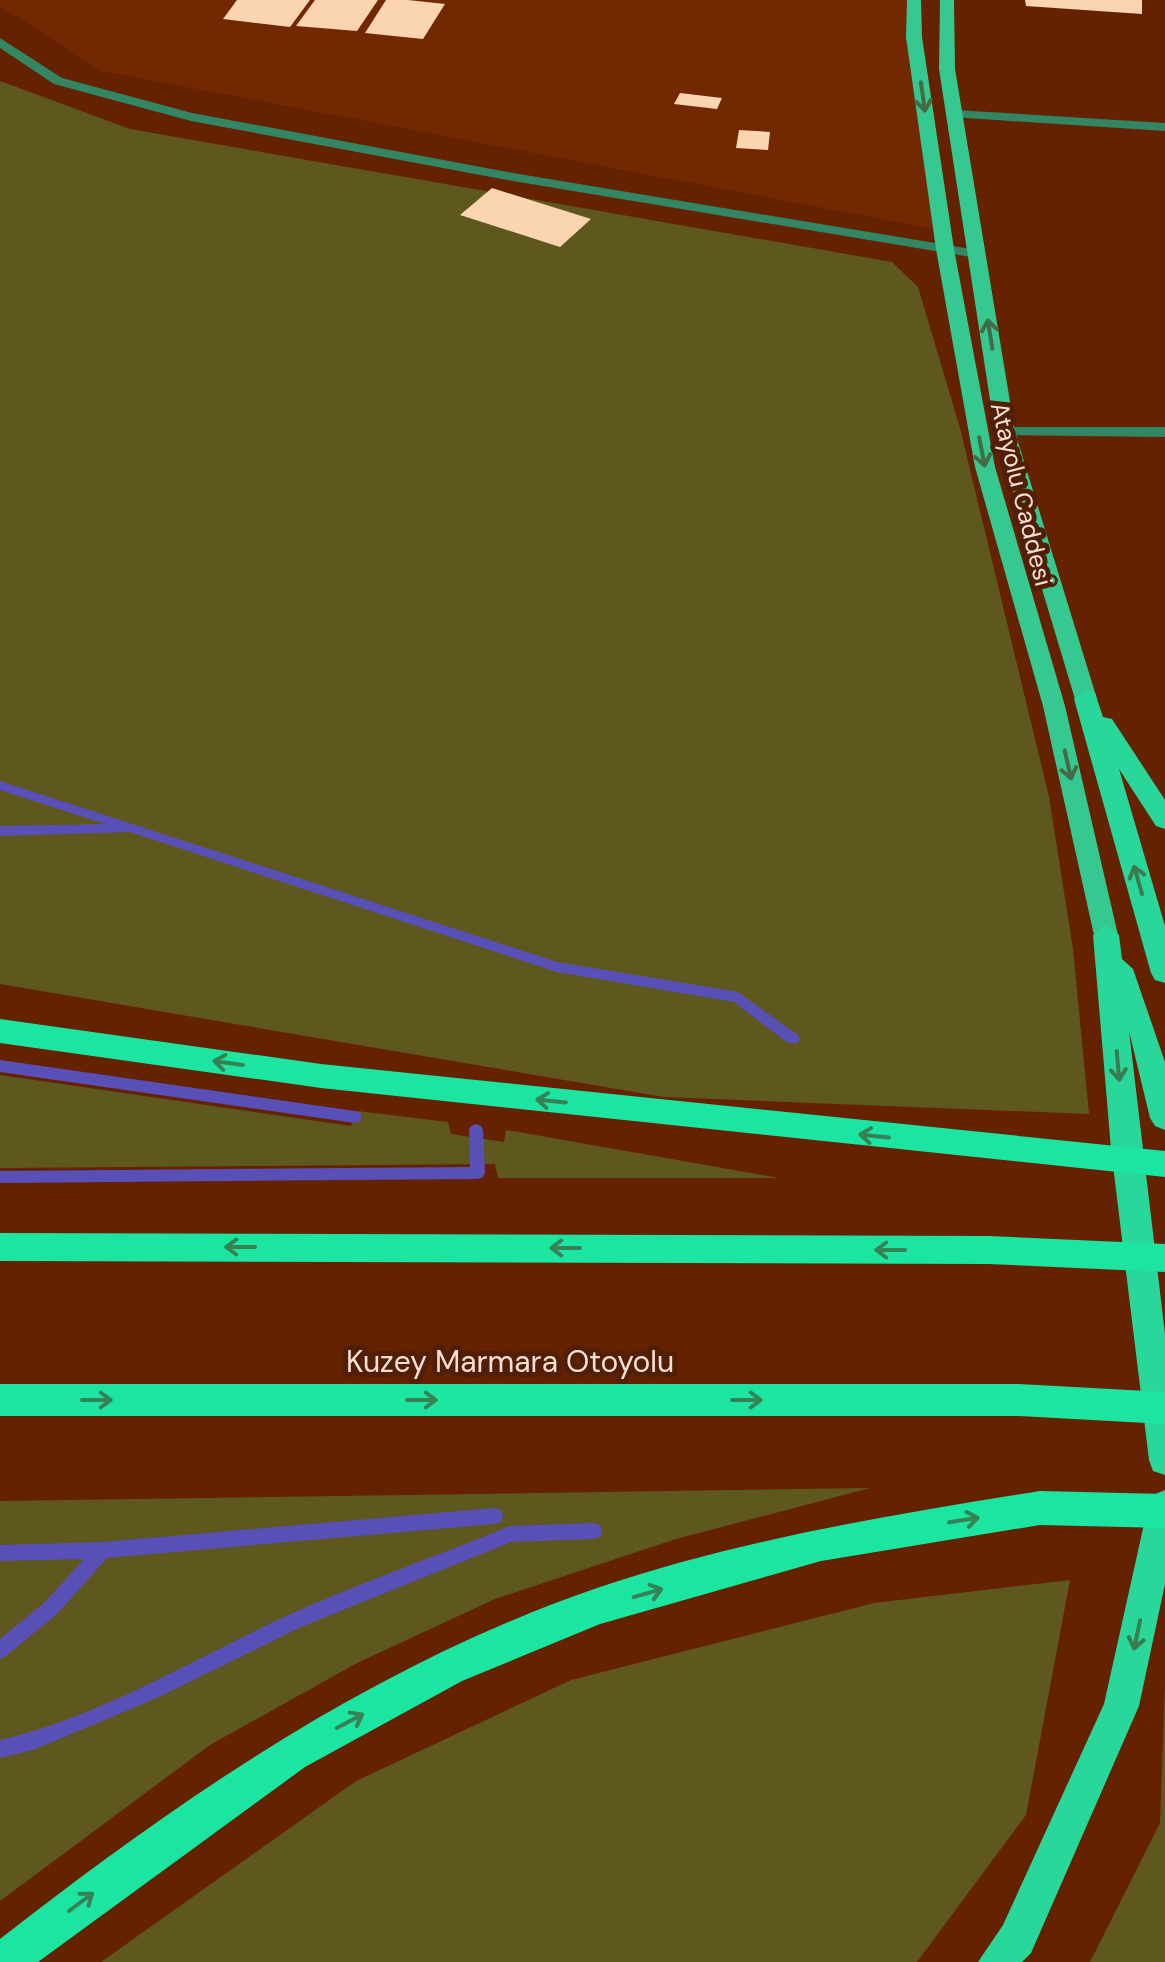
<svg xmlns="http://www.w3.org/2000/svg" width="1165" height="1962" viewBox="0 0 1165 1962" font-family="'DM Sans',sans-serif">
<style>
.built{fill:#722800}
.green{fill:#5f581e}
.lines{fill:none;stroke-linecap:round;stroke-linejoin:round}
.stream{fill:#5850b7;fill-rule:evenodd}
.building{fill:#fbd4b2}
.service{fill:#338663;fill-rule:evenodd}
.minor{fill:#338663;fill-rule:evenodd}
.tertiary{fill:#338663;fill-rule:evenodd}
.primary{fill:#35c991;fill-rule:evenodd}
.trunk{fill:#28d799;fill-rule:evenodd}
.motorway{fill:#1ce5a1;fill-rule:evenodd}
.oneway{stroke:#446b45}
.oneway2{stroke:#3c7a50}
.oneway3{stroke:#368254}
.labels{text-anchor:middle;stroke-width:10;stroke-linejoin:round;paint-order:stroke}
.far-street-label{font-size:25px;fill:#f9e0d6;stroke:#511e06}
.street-label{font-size:30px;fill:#f9e0d6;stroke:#511e06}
</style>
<rect width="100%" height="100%" fill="#642200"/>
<path class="built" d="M0 0H914L939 230 102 71 0 6Z"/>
<path class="green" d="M0 81 130 129 892 262 918 287 960 428 1049 797 1073 949 1089 1114 664 1097 0 984Z
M0 1075 351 1126 357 1111 448 1122 451 1134 504 1142 506 1130 779 1178H498L495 1164 0 1168Z
M870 1488 676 1539 495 1599 357 1663 210 1745 0 1901V1501Z
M1070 1580 1026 1815 917 1962H101L356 1781 571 1680 874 1603Z
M1165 1683V1962H1090L1160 1823Z"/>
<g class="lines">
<path class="stream" d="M0 781 557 962 738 992 798 1035 800 1039 798 1043H788L734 1002 557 972 130 832 0 836V826L105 824 0 790Z
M0 1060 355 1111 360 1113 362 1117 360 1121 355 1123 0 1072Z
M476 1124 481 1126 483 1130 485 1173 483 1177 478 1179 0 1183V1171L470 1167 469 1130 471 1126Z
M495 1508 501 1510 503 1516 501 1522 495 1524 107 1558 57 1614 6 1656 0 1659V1639L45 1602 84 1559 0 1561V1545L103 1542Z
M594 1523 600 1525 602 1531 600 1537 594 1539 511 1542 301 1627 157 1698 33 1750 0 1758V1740C101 1716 192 1660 286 1616 357 1584 432 1558 505 1528L511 1526Z"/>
</g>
<path class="building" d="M237 0H310L290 27 223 19Z
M315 0H378L357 31 296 26Z
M386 0H408L445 4 423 39 365 33Z
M1025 0H1142V14L1026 6Z
M680 93 722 98 717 109 674 104Z
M739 130 770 132 768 150 736 148Z
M492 188 591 219 560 247 460 215Z"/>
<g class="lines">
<path class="service" d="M1005 427H1165V437L1000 435V429Z"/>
<path class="minor" d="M956 110 1165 123V131L951 117V111Z"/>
<path class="tertiary" d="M0 38 62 78 192 113 513 173 977 250 984 254 977 258 513 181 191 121 54 84 0 48Z"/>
<path class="primary" d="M907 0H921L922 37 954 249 995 467 1065 706 1118 935 1106 944 1094 935 1043 706 975 467 936 249 906 37Z
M940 0H954L955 69 1015 432 1097 699 1086 706 1075 699 995 432 939 69Z"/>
<path class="trunk" d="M1086 691 1095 693 1103 717 1112 719 1165 800V829L1156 826 1119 769 1165 926V983L1155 980 1151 973 1074 699Z
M1106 925 1119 935 1122 959 1133 969 1165 1062V1130L1155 1126 1150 1118 1129 1031 1165 1334V1475L1153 1471 1149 1460 1111 1149 1093 935Z
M1165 1490V1584L1139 1706 1031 1953 1022 1962H978L1003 1925 1104 1704 1148 1506 1153 1495Z"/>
<path class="motorway" d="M0 1019 321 1064 1165 1151V1177L321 1088 0 1043Z
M0 1233 988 1236 1165 1244V1272L988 1264 0 1261Z
M0 1384H1019L1165 1392V1424L1019 1416H0Z
M1040 1491 1165 1494V1528L1040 1525 821 1561 600 1624 462 1681 305 1767 38 1962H0V1939C183 1796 376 1664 597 1588 741 1539 891 1515 1040 1491Z"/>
</g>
<defs><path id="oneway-shaft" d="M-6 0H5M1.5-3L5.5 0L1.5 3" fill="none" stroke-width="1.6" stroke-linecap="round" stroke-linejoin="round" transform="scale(2.5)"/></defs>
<g class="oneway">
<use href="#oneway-shaft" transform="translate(923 97) rotate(82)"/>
<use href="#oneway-shaft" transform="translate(990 334) rotate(-99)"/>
<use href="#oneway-shaft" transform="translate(982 452) rotate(79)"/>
<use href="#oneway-shaft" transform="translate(1068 765) rotate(77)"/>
</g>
<g class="oneway2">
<use href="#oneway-shaft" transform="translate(1138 880) rotate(-106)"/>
<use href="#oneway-shaft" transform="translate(1118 1066) rotate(85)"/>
<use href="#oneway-shaft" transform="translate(1137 1635) rotate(102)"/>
</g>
<g class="oneway3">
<use href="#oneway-shaft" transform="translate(228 1063) rotate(-172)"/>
<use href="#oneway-shaft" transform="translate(551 1101) rotate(-174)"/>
<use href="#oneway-shaft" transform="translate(874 1136) rotate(-174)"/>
<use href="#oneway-shaft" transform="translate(240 1247) rotate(-180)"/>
<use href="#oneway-shaft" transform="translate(565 1248) rotate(-180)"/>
<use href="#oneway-shaft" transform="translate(890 1250) rotate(-180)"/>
<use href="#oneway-shaft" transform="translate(97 1400)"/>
<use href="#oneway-shaft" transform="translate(422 1400)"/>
<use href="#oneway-shaft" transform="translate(747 1400)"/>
<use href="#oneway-shaft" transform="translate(964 1520) rotate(-9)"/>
<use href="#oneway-shaft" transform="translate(648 1593) rotate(-16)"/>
<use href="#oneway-shaft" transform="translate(350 1721) rotate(-28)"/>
<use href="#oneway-shaft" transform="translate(81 1902) rotate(-37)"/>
</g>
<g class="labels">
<g class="far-street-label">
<text transform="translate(1022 494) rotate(76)" y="9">Atayolu Caddesi</text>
</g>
<g class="street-label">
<text x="510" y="1372">Kuzey Marmara Otoyolu</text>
</g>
</g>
</svg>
